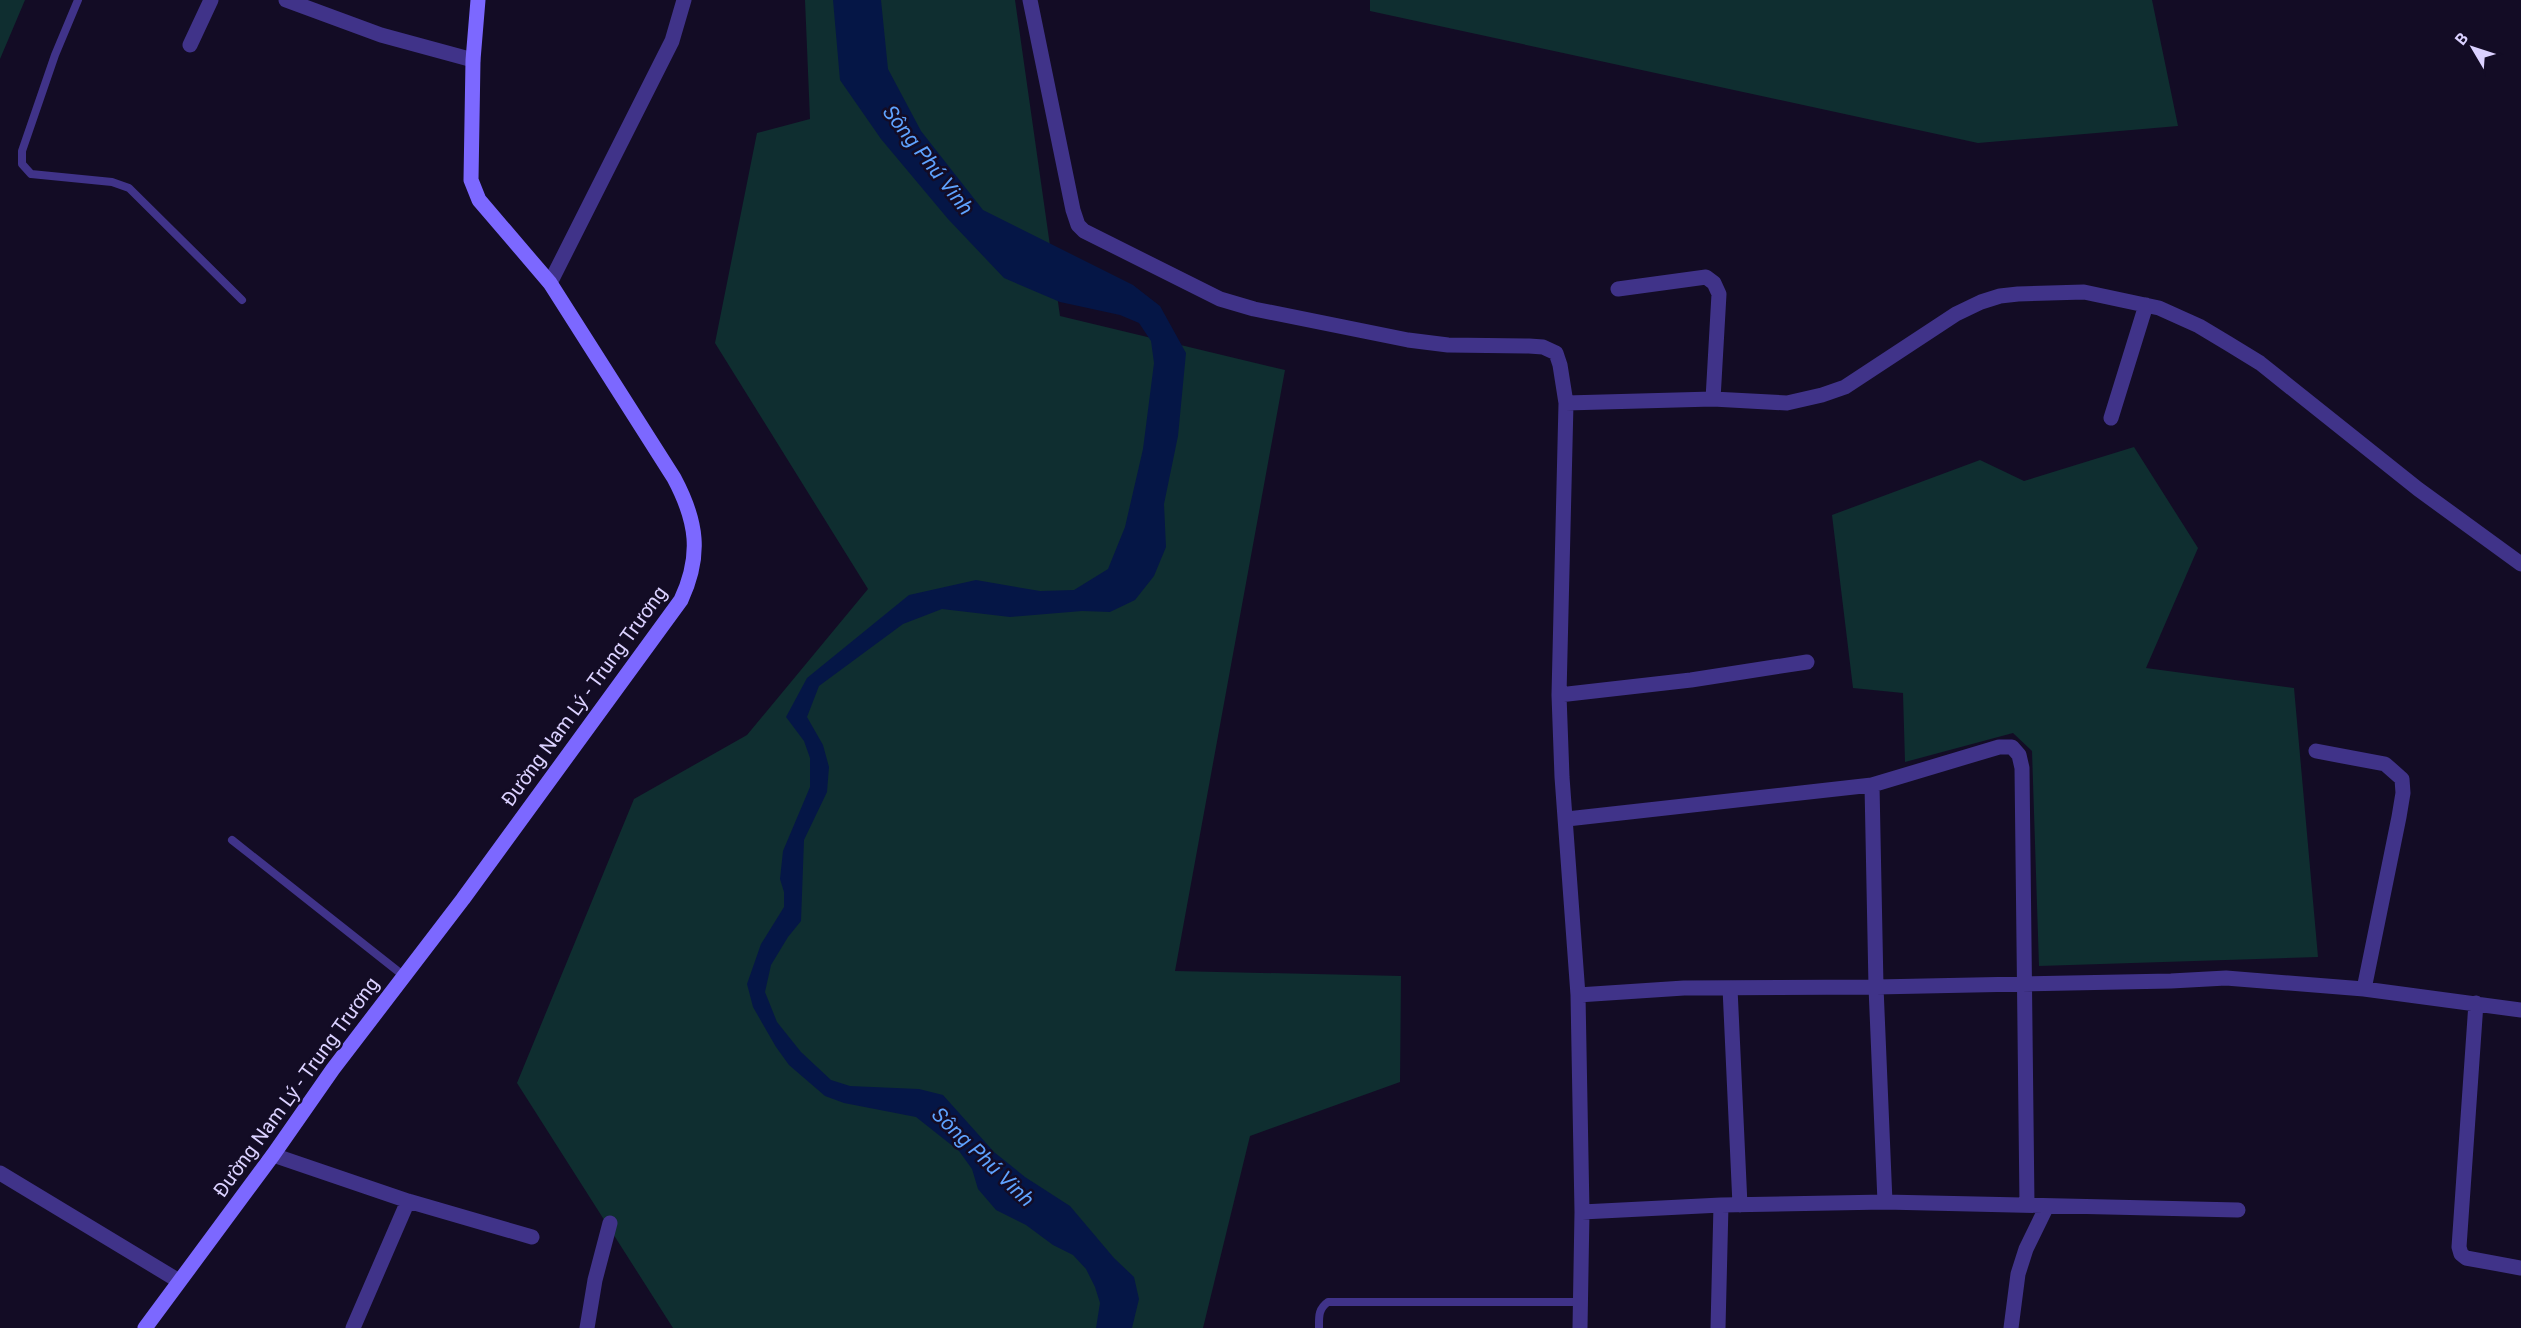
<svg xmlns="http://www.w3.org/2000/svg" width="2521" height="1328" viewBox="0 0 2521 1328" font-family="Roboto,sans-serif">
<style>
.green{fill:#0f2e30}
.water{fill:#051646}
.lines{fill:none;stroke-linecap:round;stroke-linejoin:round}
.lane{stroke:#403389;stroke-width:8}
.street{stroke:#403389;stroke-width:15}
.secondary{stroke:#7c68ff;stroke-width:15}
.labels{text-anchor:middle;stroke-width:5;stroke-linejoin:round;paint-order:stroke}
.street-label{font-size:20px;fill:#dbd1ff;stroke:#130c25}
.water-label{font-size:21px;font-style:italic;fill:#5fa3ff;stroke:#130c25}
</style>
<rect width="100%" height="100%" fill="#130c25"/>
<path class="green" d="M0 0H25L0 59Z
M805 0H1015L1060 316 1285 370 1175 971 1401 976 1400 1082 1250 1136 1203 1328H673L517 1083 634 799 747 735 868 589 715 343 757 133 810 119Z
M1370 0H2152L2178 126 1978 143 1370 11Z
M2134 447 2198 548 2146 668 2294 688 2318 957 2039 966 2032 751 2013 733 1905 762 1903 693 1853 688 1832 515 1980 460 2024 481Z"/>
<path class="water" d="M833 0H881L888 69 921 131 983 210 1133 285 1160 306 1186 353 1178 436 1164 504 1166 547 1154 576 1135 600 1110 612 1082 611 1010 617 942 609 903 624 819 686 807 717 823 745 829 767 827 792 804 840 801 921 788 937 771 965 765 992 777 1022 801 1052 831 1080 850 1086 919 1089 943 1095 994 1152 1025 1177 1070 1206 1114 1258 1134 1277 1139 1299 1132 1328H1096L1100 1303 1095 1287 1086 1269 1073 1255 1053 1245 1026 1225 996 1210 978 1189 972 1169 959 1151 916 1117 844 1103 825 1096 789 1065 776 1047 753 1007 747 984 761 944 784 907V892L780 879 783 851 810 787V758L804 741 786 717 807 678 909 595 976 580 1040 591 1074 590 1108 569 1125 527 1143 449 1154 363 1151 341 1139 323 1120 315 1060 302 1004 278 948 219 881 139 840 80Z"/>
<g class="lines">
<path class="lane" d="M78 0 55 55 22 151V164L31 174 112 182 129 188 242 300
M232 840 404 976
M1319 1328C1319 1317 1318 1309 1328 1302H1581"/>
<path class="street" d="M286 0 381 35 473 60
M1030 0 1073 210 1078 225 1084 231 1220 299 1254 309 1408 340 1448 345 1529 346 1543 347 1556 353 1560 365 1566 403 1559 695 1562 777 1578 995 1582 1212 1580 1328
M190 45 211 0
M550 283 672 41 684 0
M1618 289 1706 277 1714 283 1719 294 1713 399
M1566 403 1713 399 1787 403 1822 395 1845 387 1956 314 1981 302 2000 296 2018 294 2084 292 2159 308 2199 326 2229 344 2260 363 2418 489 2521 564
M2111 418 2146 305
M1559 695 1691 680 1807 662
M2316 751 2385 764 2402 779 2403 793 2399 817 2364 989
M1872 785 1876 987 1885 1202
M1567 819 1872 785 1999 747H2012L2019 755 2022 768 2027 1205
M1730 988 1740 1205
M1578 995 1684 988 1876 987 2171 981 2226 978 2364 989 2521 1010
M2476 1003 2459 1247 2461 1254 2466 1258 2521 1268
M273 1155 408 1201 532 1237
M0 1173 179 1281
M1582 1212 1721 1205 1885 1202 2238 1210
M353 1328 408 1201
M587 1328 595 1280 610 1223
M1718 1328 1721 1205
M2011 1328 2018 1274 2026 1249 2047 1206"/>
<path class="secondary" d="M145 1328 273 1155 333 1069 463 899 681 600C702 555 697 521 674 478L550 283 479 200 471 180 473 60 478 0"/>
</g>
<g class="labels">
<g class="street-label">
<text transform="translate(584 696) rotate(-54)" y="7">Đường Nam Lý - Trung Trương</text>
<text transform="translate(296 1087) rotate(-54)" y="7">Đường Nam Lý - Trung Trương</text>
</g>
<g class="water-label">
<text transform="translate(928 160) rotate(52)" y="7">Sông Phú Vinh</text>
<text transform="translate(983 1157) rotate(44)" y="7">Sông Phú Vinh</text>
</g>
</g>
<g transform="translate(2473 48) rotate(309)" stroke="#130c25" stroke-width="4.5" paint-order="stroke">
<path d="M0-4.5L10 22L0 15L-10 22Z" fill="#dbd1ff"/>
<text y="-9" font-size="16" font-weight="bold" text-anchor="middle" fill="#dbd1ff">B</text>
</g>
</svg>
